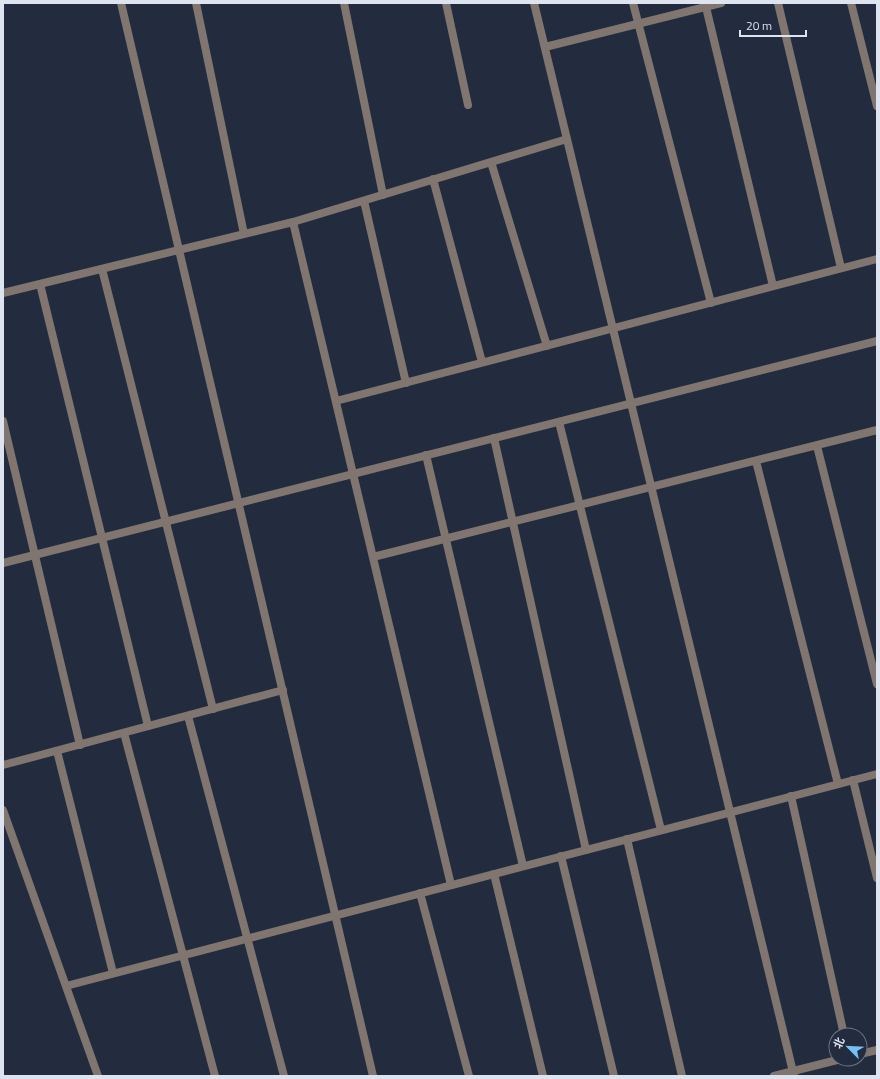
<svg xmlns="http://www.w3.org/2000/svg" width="880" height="1079" viewBox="0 0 880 1079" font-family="'Titillium Web','Noto Sans SC',sans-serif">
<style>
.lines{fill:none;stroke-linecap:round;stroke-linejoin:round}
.service{stroke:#80756f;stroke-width:8}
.minor{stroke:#80756f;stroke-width:8}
</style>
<rect width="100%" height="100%" fill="#222c3e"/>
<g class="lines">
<path class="service" d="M121 3 373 1076
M196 3 244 234
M344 3 383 195
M446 3 468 105
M633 3 711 303
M705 3 773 286
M778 3 841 268
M851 3 877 106
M491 162 547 346
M433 179 482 362
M364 201 406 383
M293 222 451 885
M102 269 213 709
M40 284 148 726
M3 293 293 222 567 139
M336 401 877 259
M3 421 80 745
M559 422 661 830
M494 438 586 850
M817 446 877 684
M426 455 523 866
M756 461 838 784
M373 557 877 430
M188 716 284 1076
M124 733 215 1076
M57 751 113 973
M853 780 877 878
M791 796 844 1035
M627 839 682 1076
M561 856 614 1076
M494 874 543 1076
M420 893 469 1076
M860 1054 877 1050
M774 1076 841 1059"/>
<path class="minor" d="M534 3 794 1076
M545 47 721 3
M3 563 877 341
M3 765 283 690
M3 810 98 1076
M66 986 877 774"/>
</g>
<rect width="880" height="1079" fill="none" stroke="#dde4f0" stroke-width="8"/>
<g transform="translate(848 1047) rotate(294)"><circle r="19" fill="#222c3e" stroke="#6d7685"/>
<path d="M0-3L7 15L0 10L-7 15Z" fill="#75c0f6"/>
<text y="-6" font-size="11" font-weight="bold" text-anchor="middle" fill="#dde4f0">北</text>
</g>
<path d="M740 30v6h66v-6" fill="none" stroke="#dde4f0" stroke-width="2"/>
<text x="746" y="30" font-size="12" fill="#dde4f0" stroke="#222c3e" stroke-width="3" paint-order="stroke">20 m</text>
</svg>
